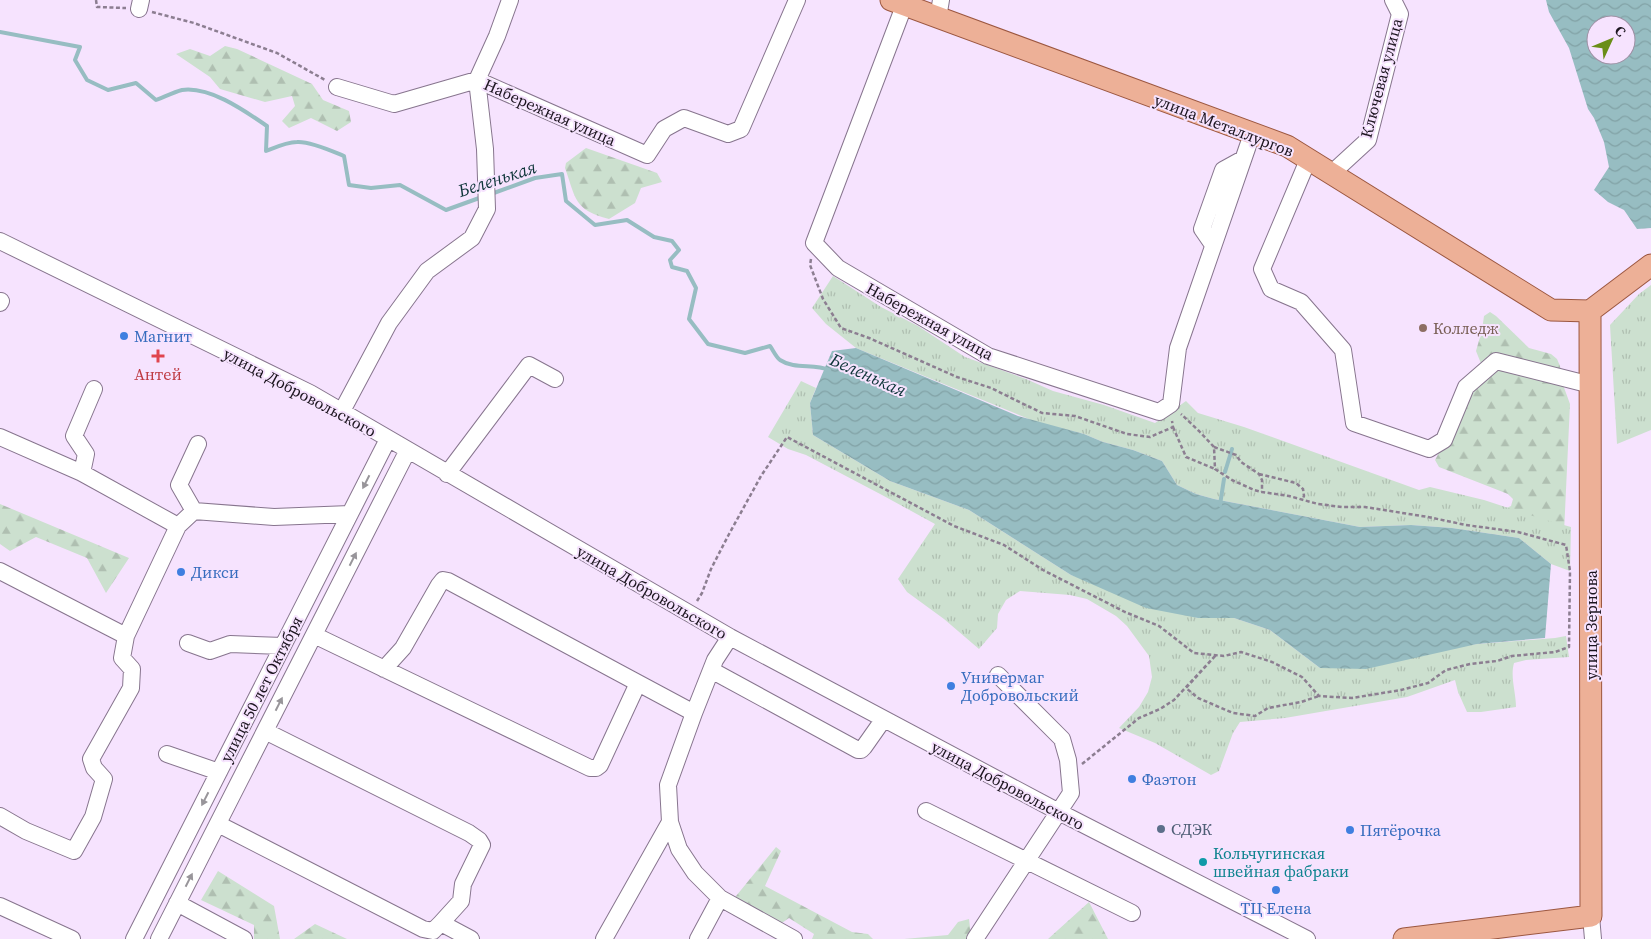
<svg xmlns="http://www.w3.org/2000/svg" width="1651" height="939" viewBox="0 0 1651 939" font-family="'Source Serif 4',serif">
<style>
.forest{fill:url(#forest-firs)}
.park{fill:url(#park-tufts)}
.water{fill:url(#water-waves);fill-rule:evenodd}
.lines{fill:none;stroke-linecap:round;stroke-linejoin:round}
.stream{stroke:#97bdc2;stroke-width:4}
.minor-casing{stroke:#87758e;stroke-width:18}
.major-casing{stroke:#9c5740;stroke-width:23}
.path{stroke:#8c7e91;stroke-width:2.5;stroke-dasharray:4 2.5;stroke-linecap:butt}
.minor{stroke:#fff;stroke-width:16}
.major{stroke:#edb097;stroke-width:21}
.oneway{fill:#98959a}
.education-dot{fill:#8d6e63;stroke:#f6e3fe;stroke-width:2}
.shop-dot{fill:#3f7fe0;stroke:#f6e3fe;stroke-width:2}
.health-dot{fill:#e0444e;stroke:#f6e3fe;stroke-width:2}
.service-dot{fill:#5c6f8a;stroke:#f6e3fe;stroke-width:2}
.culture-dot{fill:#0f9aa8;stroke:#f6e3fe;stroke-width:2}
.labels{text-anchor:middle;stroke-width:4;stroke-linejoin:round;paint-order:stroke}
.street-label{font-size:16px;fill:#1b141e;stroke:#f6e3fe}
.education-label{font-size:16px;fill:#785e54;stroke:#f6e3fe;text-anchor:start}
.shop-label{font-size:16px;fill:#366cbe;stroke:#f6e3fe;text-anchor:start}
.health-label{font-size:16px;fill:#be3a42;stroke:#f6e3fe}
.service-label{font-size:16px;fill:#4e5e75;stroke:#f6e3fe;text-anchor:start}
.culture-label{font-size:16px;fill:#0d838f;stroke:#f6e3fe;text-anchor:start}
.water-label{font-size:18px;font-style:italic;fill:#0d3438;stroke:#f6e3fe}
</style>
<defs>
<pattern id="forest-firs" width="22" height="20" patternUnits="userSpaceOnUse" patternTransform="scale(1.25)"><rect width="22" height="20" fill="#cce0cf"/><path d="M5 1l3.5 6h-7zM16 11l3.5 6h-7z" fill="#afbfb1"/></pattern>
<pattern id="park-tufts" width="24" height="20" patternUnits="userSpaceOnUse" patternTransform="scale(1.25)"><rect width="24" height="20" fill="#cce0cf"/><path d="M3 7l-1-3M5 7V3M7 7l1-3M15 17l-1-3M17 17v-4M19 17l1-3" fill="none" stroke="#afbfb1"/></pattern>
<pattern id="water-waves" width="16" height="10" patternUnits="userSpaceOnUse" patternTransform="scale(1.25)"><rect width="16" height="10" fill="#97bdc2"/><path d="M0 5q4-4 8 0t8 0" fill="none" stroke="#82a2a6"/></pattern>
</defs>
<rect width="100%" height="100%" fill="#f6e3fe"/>
<path class="forest" d="M225 46 237 49 312 84 323 100 349 111 351 122 337 131 311 118 289 128 282 121 295 106 292 96 265 102 220 89 210 77 176 54 190 49 210 56Z
M586 148 657 173 662 182 641 188 635 203 609 219C574 210 576 199 565 168L566 163Z
M1490 312 1496 316 1529 348 1551 354 1557 359 1560 366 1562 382 1570 404 1564 533 1412 492 1504 509 1511 506 1513 499 1508 494 1439 467 1435 460 1484 371 1476 351 1482 330 1484 316Z
M0 504 129 558 106 593 87 558 36 537 10 551 0 544Z
M776 847 781 851 765 886 852 932 868 934 873 939H812L814 934 789 918 779 925 732 901Z
M218 871 274 906 280 939H254V925L201 900Z
M1089 902 1108 939H1048Z
M969 919 971 936 969 939H904L948 935 958 922Z
M315 924 347 939H294Z"/>
<path class="park" d="M833 276 881 307 918 326 965 357 1026 379 1053 391 1104 405 1155 423 1186 401 1198 413 1244 427 1419 490 1430 487 1484 500 1542 519 1571 527 1570 571 1551 564 1519 538 1452 528 1411 525 1360 527 1214 499 1196 494 1177 485 1162 461 1133 450 1103 442 1084 434 1036 422 856 348 826 324 812 308Z
M1651 285V430L1617 444 1610 325 1639 294Z
M801 381 816 388 810 403 813 435 890 481 969 510 1071 575 1198 618H1234L1270 630 1320 668 1477 644 1555 638 1566 636 1569 657 1526 660 1514 663C1510 677 1516 692 1516 707L1481 712H1467L1458 692 1455 680 1407 697 1285 718 1240 722 1233 733 1219 771 1211 775 1155 743 1119 728 1139 707 1148 692 1152 677 1149 656 1127 626 1116 616 1087 599 1070 595 1020 591 1006 600 998 614 997 628 979 649 944 619 907 592 898 579 935 524 882 495 806 455 788 449 768 437Z"/>
<path class="water" d="M1546 0H1651V228L1637 229 1624 210 1608 202 1594 190 1609 167 1604 142 1594 118 1588 109 1569 48 1549 12ZM1596 25H1626V55H1596Z
M856 348 1018 416 1084 434 1103 442 1133 450 1162 461 1177 485 1196 494 1214 499 1360 527 1411 525 1452 528 1519 538 1551 564 1545 638 1477 644 1366 669 1320 668 1270 630 1234 618H1198L1146 608 1071 575 969 510 890 481 813 435 810 403 832 351Z"/>
<g class="lines">
<path class="stream" d="M0 32 80 47 75 60 87 80 108 90 136 83 156 100C164 97 174 92 182 90 210 86 245 111 267 126L266 151C276 147 287 142 297 142 310 141 332 151 344 156L349 185 371 188 400 185 446 210 482 197
M491 194 535 178 562 174 566 201 595 225 627 220 654 237 672 241 679 250 670 260 672 267 687 271 696 288 689 319 708 344 745 353 770 346C773 350 776 357 780 360 795 370 814 363 829 370
M1225 472 1232 449
M1220 505 1224 479"/>
<defs>
<path id="minor" d="M904 6 814 243 838 268 988 356 1159 412 1171 404 1178 348 1252 134
M139 9 141 0
M938 18 941 0
M337 87 394 104 477 80 647 155 664 129 684 118 728 134 741 129 797 0
M1308 160 1262 269 1271 289 1301 302 1343 350 1354 423 1429 449 1444 440 1466 387 1496 361 1591 385
M1331 174 1368 140 1400 14 1393 0
M0 241 310 393 730 637 1059 812 1307 939
M1213 245 1202 229 1223 170 1243 159
M0 303 1 301
M342 411 389 323 427 271 472 238 487 209 485 149 477 80 497 36 510 0
M0 437 82 473 178 526
M82 473 86 454 74 436 94 389
M447 474 529 365 555 379
M194 511 179 485 198 444
M0 571 126 636
M314 635 590 768H596L600 765 638 683 694 713 715 660 730 637
M188 643 210 651 230 644 283 646
M384 669 403 648 439 585 443 580 448 581 638 683
M711 670 858 750H861L864 747 883 720
M265 731 469 833 479 840 482 845 463 884 461 901 441 923 471 939
M167 754 219 772
M926 811 1132 913
M0 816 26 831 74 851 93 817 104 779 94 768 91 759 131 688 132 669 122 658 126 636 178 526 194 511 274 517 350 514
M670 822 679 849 695 873 720 898 794 939
M218 824 423 929 433 931 441 923
M177 903 244 939
M0 906 72 939
M1591 916 1593 939
M134 939 388 439
M159 939 408 450
M604 939 670 822 668 785 694 713
M698 939 720 898
M975 939 1071 793 1068 760 1062 739 998 675"/>
<path id="major" d="M891 0 1287 146 1551 310 1590 311
M1590 311 1651 265
M1404 939 1591 916 1590 311"/>
</defs>
<use href="#minor" class="minor-casing"/>
<use href="#major" class="major-casing"/>
<path class="path" d="M96 0 97 7 126 8
M152 12 194 23 277 53 325 80
M811 259 810 265 823 299 841 328 869 338 957 377 991 388 1042 413 1075 416 1127 434 1150 437 1173 427 1172 421
M1173 427 1186 457 1215 469
M1214 447 1236 455 1241 462 1259 474 1262 480V492
M1259 474 1296 483 1303 489 1304 496 1302 500
M697 601 702 593 711 569 728 536 761 476 787 437 954 526 1004 545 1043 570 1125 612 1159 626 1194 653 1224 656 1241 652 1272 662 1302 677 1319 696 1352 698 1401 690 1428 683 1446 670 1470 664 1497 661 1512 656 1555 652 1569 647 1570 571 1566 545 1518 532 1466 525 1428 517 1365 507H1342L1318 504 1289 496 1262 492 1254 490 1232 480 1215 469 1214 447 1199 431 1181 414
M1082 764 1139 718 1160 709 1174 700 1216 655 1186 688 1198 698 1233 713 1255 716 1268 708 1301 702 1319 696"/>
<use href="#minor" class="minor"/>
<use href="#major" class="major"/>
</g>
<defs><path id="oneway-solid" d="M-6-.8H1V-3.2L6.5 0L1 3.2V.8H-6Z" transform="scale(1.25)"/></defs>
<g class="oneway">
<use href="#oneway-solid" transform="translate(366 482) rotate(117)"/>
<use href="#oneway-solid" transform="translate(353 559) rotate(-63)"/>
<use href="#oneway-solid" transform="translate(279 704) rotate(-63)"/>
<use href="#oneway-solid" transform="translate(205 799) rotate(117)"/>
<use href="#oneway-solid" transform="translate(189 880) rotate(-63)"/>
</g>
<circle class="education-dot" cx="1423" cy="328" r="5"/>
<g class="shop-dot">
<circle cx="124" cy="336" r="5"/>
<circle cx="181" cy="572" r="5"/>
<circle cx="951" cy="686" r="5"/>
<circle cx="1132" cy="779" r="5"/>
<circle cx="1350" cy="830" r="5"/>
<circle cx="1276" cy="890" r="5"/>
</g>
<path class="health-dot" d="M155.5 348.5h5v5h5v5h-5v5h-5v-5h-5v-5h5z"/>
<circle class="service-dot" cx="1161" cy="829" r="5"/>
<circle class="culture-dot" cx="1203" cy="862" r="5"/>
<g class="labels">
<g class="street-label">
<text transform="translate(1381 78) rotate(-75)" y="6">Ключевая улица</text>
<text transform="translate(550 112) rotate(24)" y="6">Набережная улица</text>
<text transform="translate(1224 125) rotate(21)" y="6">улица Металлургов</text>
<text transform="translate(930 321) rotate(29)" y="6">Набережная улица</text>
<text transform="translate(300 392) rotate(28)" y="6">улица Добровольского</text>
<text transform="translate(652 592) rotate(30)" y="6">улица Добровольского</text>
<text transform="translate(1591 625) rotate(-90)" y="6">улица Зернова</text>
<text transform="translate(261 689) rotate(-63)" y="6">улица 50 лет Октября</text>
<text transform="translate(1008 785) rotate(28)" y="6">улица Добровольского</text>
</g>
<g class="education-label">
<text x="1433" y="334">Колледж</text>
</g>
<g class="shop-label">
<text x="134" y="342">Магнит</text>
<text x="191" y="578">Дикси</text>
<text x="961" y="683">Универмаг<tspan x="961" dy="18">Добровольский</tspan></text>
<text x="1142" y="785">Фаэтон</text>
<text x="1360" y="836">Пятёрочка</text>
<text x="1276" y="914" text-anchor="middle">ТЦ Елена</text>
</g>
<g class="health-label">
<text x="158" y="380">Антей</text>
</g>
<g class="service-label">
<text x="1171" y="835">СДЭК</text>
</g>
<g class="culture-label">
<text x="1213" y="859">Кольчугинская<tspan x="1213" dy="18">швейная фабраки</tspan></text>
</g>
<g class="water-label">
<text transform="translate(497 179) rotate(-18)" y="6">Беленькая</text>
<text transform="translate(868 375) rotate(24)" y="6">Беленькая</text>
</g>
</g>
<g transform="translate(1611 40) rotate(46)"><circle r="24" fill="#f6e3fe" stroke="#9e90a4"/>
<path d="M0-4L9 19L0 12L-9 19Z" fill="#6a8e17"/>
<text y="-8" font-size="14" font-weight="bold" text-anchor="middle" fill="#1b141e">С</text>
</g>
</svg>
